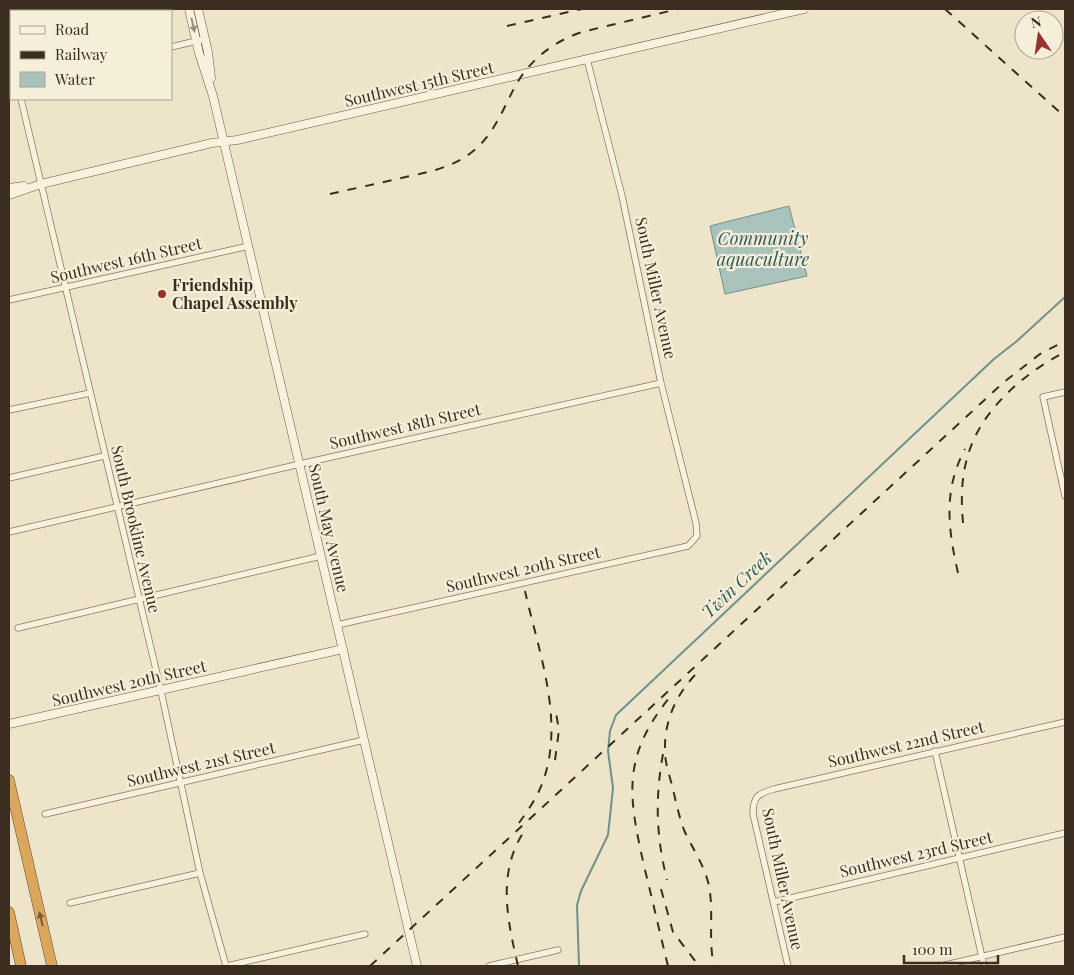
<svg xmlns="http://www.w3.org/2000/svg" width="1074" height="975" viewBox="0 0 1074 975" font-family="'Playfair Display',serif">
<style>
.water{fill:#aac2bc;stroke:#70918a}
.lines{fill:none;stroke-linecap:round;stroke-linejoin:round}
.stream{stroke:#70918a;stroke-width:2}
.street-casing{stroke:#8a775e;stroke-width:7}
.secondary-casing{stroke:#6c5841;stroke-width:9}
.highway-casing{stroke:#584532;stroke-width:11}
.street{stroke:#f8f1dd;stroke-width:5.5}
.secondary{stroke:#f8f1dd;stroke-width:8}
.highway{stroke:#daa75d;stroke-width:10}
.rail{stroke:#3b2e21;stroke-width:2;stroke-dasharray:9 9;stroke-linecap:butt}
.oneway{fill:#9a907f}
.oneway2{fill:#7b5e39}
.poi-dot{fill:#98322f;stroke:#f5eed9;stroke-width:2}
.labels{text-anchor:middle;stroke-width:4.5;stroke-linejoin:round;paint-order:stroke}
.street-label{font-size:16px;fill:#3b2e21;stroke:#f5eed9}
.poi-label{font-size:16px;font-weight:bold;fill:#3b2e21;stroke:#f5eed9;text-anchor:start}
.water-label{font-size:18px;font-style:italic;fill:#315a59;stroke:#f5eed9}
</style>
<rect width="100%" height="100%" fill="#eee4c9"/>
<path class="water" d="M789 206 807 276 725 294 710 226Z"/>
<g class="lines">
<path class="stream" d="M579 966 577 905 581 891 608 835 613 788 608 751 610 731 616 715 994 359 1017 341 1065 297"/>
<defs>
<path id="street" d="M9 44 11 56
M171 47 205 39
M9 85H11
M21 99 161 691 200 873 226 966
M9 300 249 246
M1065 392 1043 397 1065 496
M9 410 90 393
M9 478 104 456
M9 532 300 464 661 383
M337 625 688 546 697 536 696 523 661 383 622 196 587 59
M18 628 321 556
M935 751 984 966
M45 814 364 740
M774 902 1065 833
M70 903 200 873
M227 966 365 934
M489 966 558 950
M788 966 753 814C753 797 757 794 774 789L1065 722
M941 966 1065 937"/>
<path id="secondary" d="M189 9 199 53 213 96 417 966
M198 9 208 52 211 78
M9 188 24 186
M9 195 41 184 212 143 237 140 804 9
M9 724 343 649"/>
<path id="highway" d="M9 780 52 966
M9 912 21 966"/>
</defs>
<use href="#street" class="street-casing"/>
<use href="#secondary" class="secondary-casing"/>
<use href="#highway" class="highway-casing"/>
<use href="#street" class="street"/>
<use href="#secondary" class="secondary"/>
<use href="#highway" class="highway"/>
<path class="rail" d="M945 9 1065 117
M507 26 582 9
M330 194C352 189 375 184 397 179 423 173 451 169 472 152 495 134 503 108 517 83 532 58 555 41 582 32L678 9
M963 523C961 500 961 478 968 455 981 410 1024 373 1065 352
M958 573C948 529 943 490 965 449
M695 675C675 696 664 723 665 751 665 764 670 777 673 789 676 803 679 816 684 830 692 848 705 866 709 886 714 912 708 940 714 966
M663 754C655 798 656 836 667 880
M555 760 559 730 556 713
M519 823C526 813 534 802 539 791 568 728 539 654 525 591
M661 889 673 932 699 966
M370 966 1004 382 1040 354 1065 341
M518 966C507 918 496 870 527 827
M668 966C660 934 653 902 645 870 629 799 620 758 670 697"/>
</g>
<defs><path id="oneway-solid" d="M-6-.8H1V-3.2L6.5 0L1 3.2V.8H-6Z" transform="scale(1.25)"/></defs>
<use class="oneway" href="#oneway-solid" transform="translate(193 25) rotate(77)"/>
<use class="oneway2" href="#oneway-solid" transform="translate(41 919) rotate(-103)"/>
<circle class="poi-dot" cx="162" cy="294" r="5"/>
<g class="labels">
<g class="street-label">
<text transform="translate(419 84) rotate(-13)" y="6">Southwest 15th Street</text>
<text transform="translate(126 260) rotate(-13)" y="6">Southwest 16th Street</text>
<text transform="translate(656 288) rotate(78)" y="6">South Miller Avenue</text>
<text transform="translate(405 426) rotate(-13)" y="6">Southwest 18th Street</text>
<text transform="translate(329 528) rotate(77)" y="6">South May Avenue</text>
<text transform="translate(136 529) rotate(77)" y="6">South Brookline Avenue</text>
<text transform="translate(523 569) rotate(-13)" y="6">Southwest 20th Street</text>
<text transform="translate(129 683) rotate(-13)" y="6">Southwest 20th Street</text>
<text transform="translate(906 744) rotate(-13)" y="6">Southwest 22nd Street</text>
<text transform="translate(201 764) rotate(-13)" y="6">Southwest 21st Street</text>
<text transform="translate(916 854) rotate(-13)" y="6">Southwest 23rd Street</text>
<text transform="translate(783 879) rotate(78)" y="6">South Miller Avenue</text>
</g>
<g class="poi-label">
<text x="172" y="291">Friendship<tspan x="172" dy="18">Chapel Assembly</tspan></text>
</g>
<g class="water-label">
<text x="763" y="245">Community<tspan x="763" dy="21">aquaculture</tspan></text>
<text transform="translate(737 585) rotate(-43)" y="6">Twin Creek</text>
</g>
</g>
<rect width="1074" height="975" fill="none" stroke="#3b2e21" stroke-width="20"/>
<rect x="10" y="10" width="162" height="90" fill="#f5eed9" stroke="#aba18f"/>
<rect x="20" y="26" width="25" height="8" fill="#f8f1dd" stroke="#aba18f"/>
<text x="55" y="35" font-size="15" fill="#3b2e21">Road</text>
<rect x="20" y="51" width="25" height="8" fill="#3b2e21" stroke="#aba18f"/>
<text x="55" y="60" font-size="15" fill="#3b2e21">Railway</text>
<rect x="20" y="72" width="25" height="15" fill="#aac2bc" stroke="#aba18f"/>
<text x="55" y="85" font-size="15" fill="#3b2e21">Water</text>
<g transform="translate(1039 35) rotate(347)"><circle r="24" fill="#f5eed9" stroke="#aba18f"/>
<path d="M0-4L9 19L0 12L-9 19Z" fill="#98322f"/>
<text y="-8" font-size="14" font-weight="bold" text-anchor="middle" fill="#3b2e21">N</text>
</g>
<path d="M904 955v8h94v-8" fill="none" stroke="#3b2e21" stroke-width="2.5"/>
<text x="912" y="955" font-size="15" fill="#3b2e21" stroke="#f5eed9" stroke-width="4" paint-order="stroke">100 m</text>
</svg>
